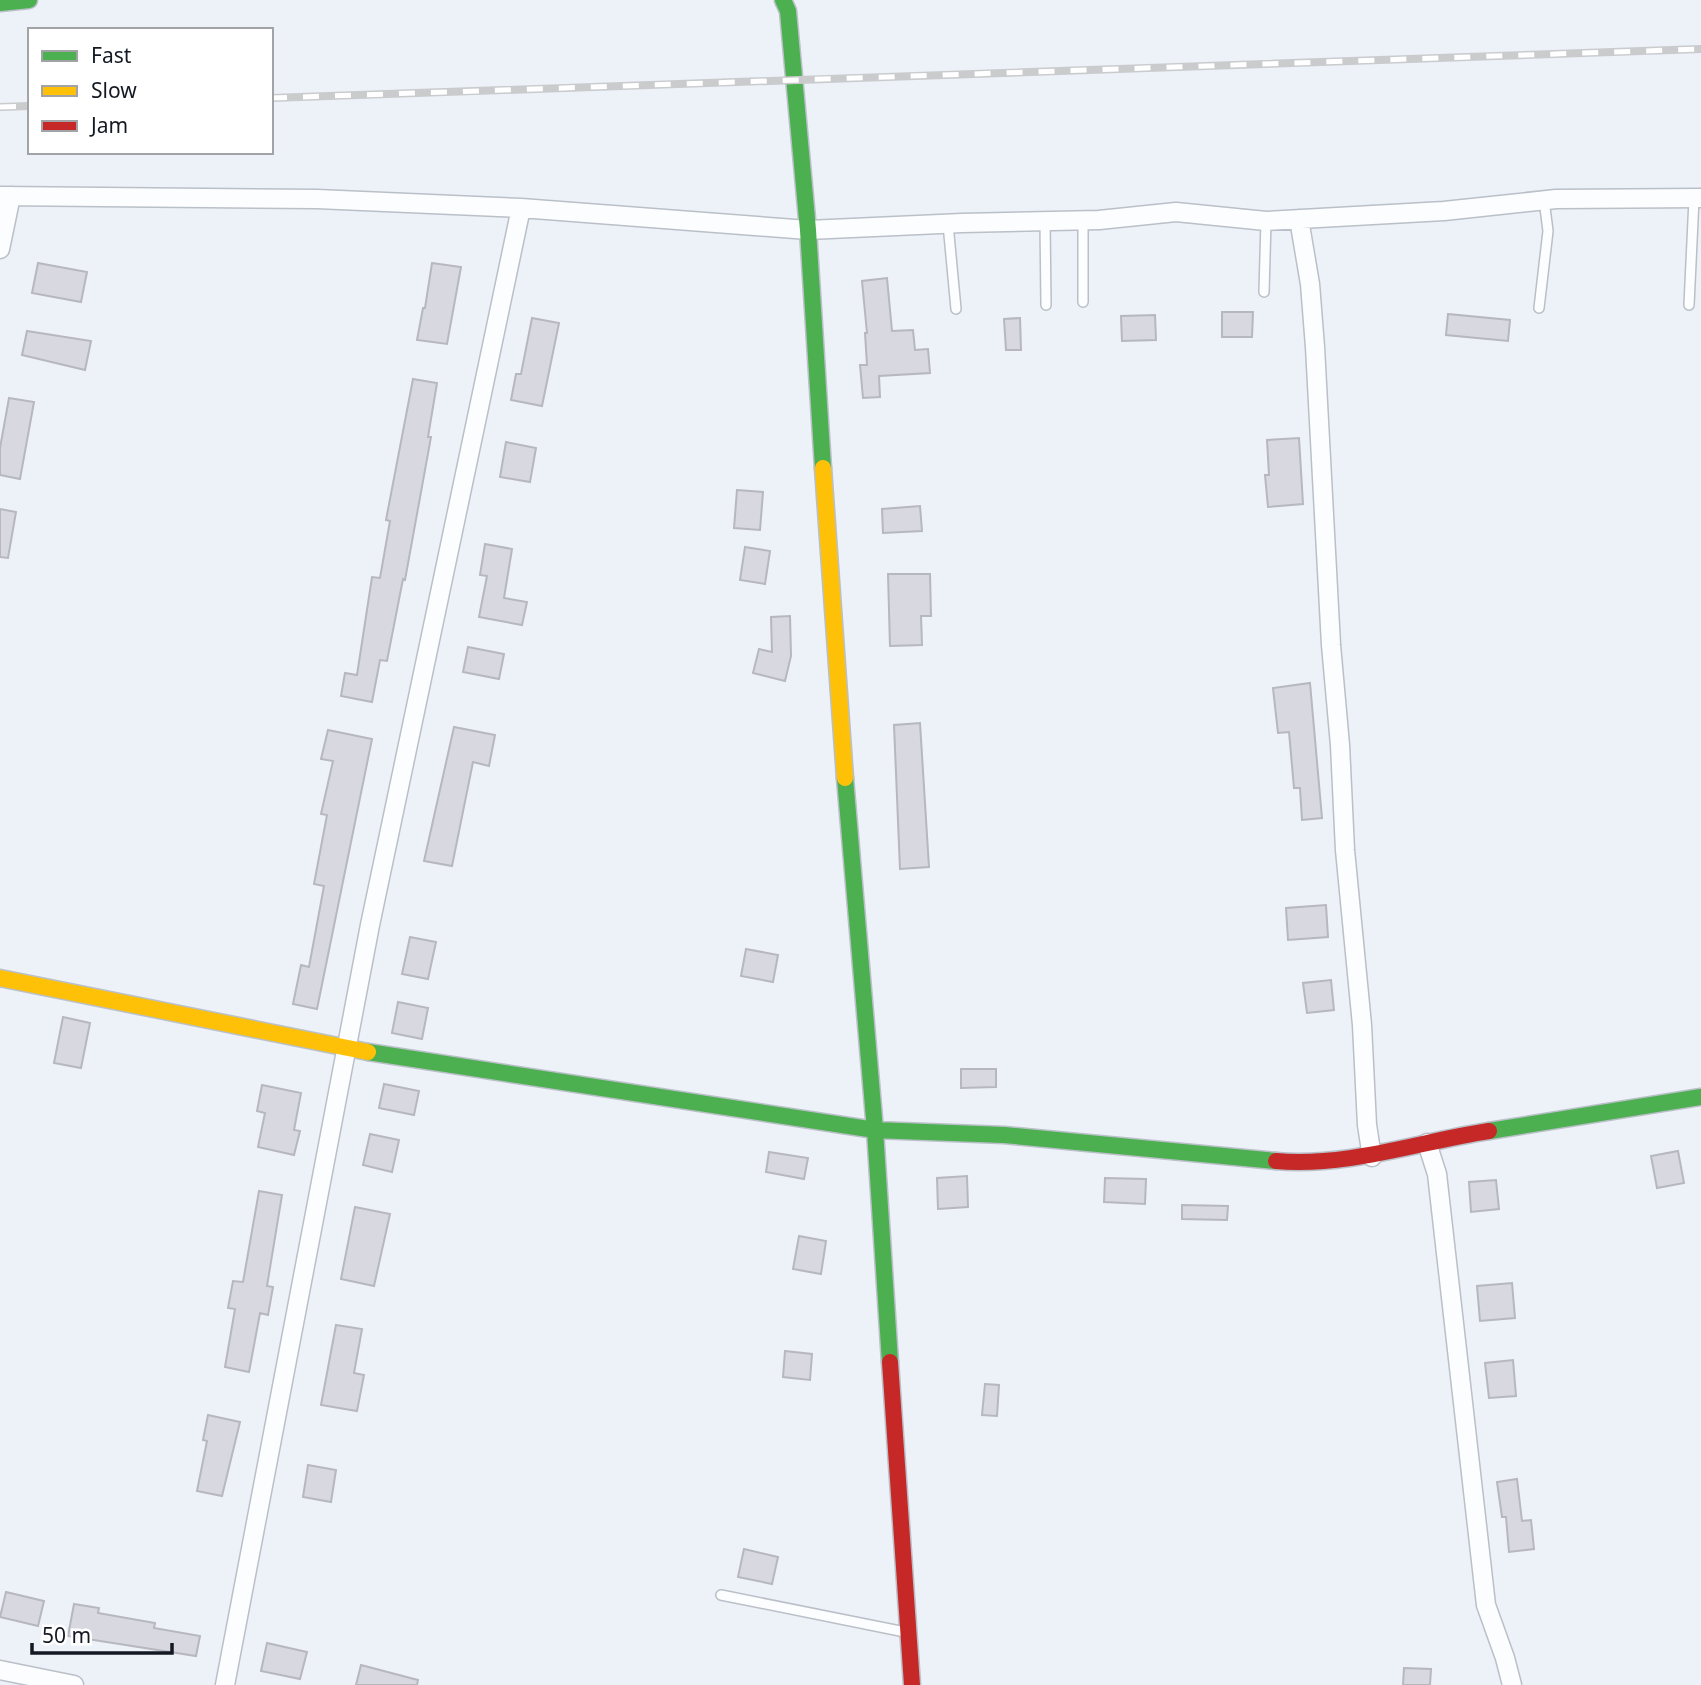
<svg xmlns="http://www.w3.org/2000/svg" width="1701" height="1685" viewBox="0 0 1701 1685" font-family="'Noto Sans',sans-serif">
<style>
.building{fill:#d8d8e1;stroke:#b7b7c0;stroke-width:2}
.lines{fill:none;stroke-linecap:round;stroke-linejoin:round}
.lane-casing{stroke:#bac0c8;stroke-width:12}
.street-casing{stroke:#bac0c8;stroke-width:21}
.fast-casing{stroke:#bac0c8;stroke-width:19}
.slow-casing{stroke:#bac0c8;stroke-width:19}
.jam-casing{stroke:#bac0c8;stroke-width:19}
.lane{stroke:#fcfdfe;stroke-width:9}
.street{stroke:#fcfdfe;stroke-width:18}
.fast{stroke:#4caf50;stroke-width:16}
.slow{stroke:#ffc107;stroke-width:16}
.jam{stroke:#c62828;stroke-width:16}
.rail-casing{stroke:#c9cbcd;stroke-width:8}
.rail{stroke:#fff;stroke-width:5;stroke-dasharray:16;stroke-linecap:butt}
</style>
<rect width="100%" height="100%" fill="#edf1f8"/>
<path class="building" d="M38 263 87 272 81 302 32 293Z
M432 263 461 267 447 344 417 340 423 308H425Z
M887 278 892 331 913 330 915 350 928 349 930 373 879 376 880 397 863 398 860 365H867L865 333H867L862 281Z
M1222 312H1253L1252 337H1222Z
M1448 314 1510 320 1508 341 1446 335Z
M1155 315 1156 340 1122 341 1121 316Z
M532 318 559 323 542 406 511 400 516 374H521Z
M1020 318 1021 350H1006L1004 319Z
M27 331 91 341 85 370 22 355Z
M413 379 437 383 428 437H431L405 580 403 579 387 661 380 660 372 702 341 696 345 673 357 675 372 577 380 578 390 521 386 520Z
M9 398 34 402 20 479 0 475V448Z
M1299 438 1303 504 1268 507 1265 475H1269L1267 440Z
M506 442 536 448 530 482 500 477Z
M737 490 763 492 760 530 734 528Z
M920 506 922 531 883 533 882 509Z
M0 509 16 512 8 558 0 557Z
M485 544 512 549 504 598 527 602 522 625 479 617 487 576 480 575Z
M745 547 770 551 765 584 740 580Z
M888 574H930L931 616H921L922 645 890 646Z
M790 616 791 656 785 681 753 673 759 649 772 652 771 617Z
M468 647 504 654 499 679 463 672Z
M1310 683 1322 818 1302 820 1300 788H1294L1289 732 1278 733 1273 688Z
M920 723 929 867 900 869 894 725Z
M454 727 495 735 489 766 473 762 452 866 424 861Z
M328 730 372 739 317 1009 293 1004 301 965 309 967 324 886 314 884 327 815 321 814 333 761 321 759Z
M1326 905 1328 937 1288 940 1286 908Z
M410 937 436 942 428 979 402 974Z
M746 949 778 955 773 982 741 976Z
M1331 980 1334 1010 1307 1013 1303 983Z
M398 1002 428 1008 422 1039 392 1033Z
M63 1017 90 1023 81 1068 54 1063Z
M961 1069H996V1087L961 1088Z
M384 1084 419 1091 414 1115 379 1108Z
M262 1085 301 1093 294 1130 300 1131 294 1155 258 1147 265 1113 257 1111Z
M370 1134 399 1140 392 1172 363 1165Z
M1678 1151 1684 1183 1657 1188 1651 1156Z
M769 1152 808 1158 804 1179 766 1172Z
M967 1176 968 1207 938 1209 937 1178Z
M1105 1178 1146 1179 1145 1204 1104 1202Z
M1496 1180 1499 1209 1471 1212 1469 1182Z
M259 1191 282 1195 267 1286 273 1287 268 1315 260 1313 249 1372 225 1367 235 1309 228 1308 233 1281 243 1282Z
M1182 1205 1228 1206 1227 1220 1182 1219Z
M355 1207 390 1214 374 1286 341 1279Z
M799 1236 826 1241 821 1274 793 1269Z
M1512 1283 1515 1318 1480 1321 1477 1286Z
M336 1325 362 1329 354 1373 364 1375 357 1411 321 1405Z
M785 1351 812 1354 810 1380 783 1377Z
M1513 1360 1516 1396 1489 1398 1485 1363Z
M985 1384 999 1385 997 1416 982 1415Z
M208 1415 240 1422 222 1496 197 1491 207 1441 203 1440Z
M308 1465 336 1470 331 1502 303 1497Z
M1517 1479 1522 1521 1531 1520 1534 1549 1509 1552 1506 1517H1502L1497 1482Z
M744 1549 778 1557 772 1584 738 1577Z
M6 1592 44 1601 38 1626 0 1617Z
M74 1604 99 1608 98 1613 155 1623 154 1628 200 1636 196 1656 68 1636Z
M267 1643 307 1652 300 1679 261 1671Z
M361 1665 418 1680 417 1685H356Z
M1404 1668 1431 1669 1430 1685H1403Z"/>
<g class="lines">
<defs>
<path id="lane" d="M1045 221 1046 305
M948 224 956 309
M1264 292 1266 221
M1083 302V220
M1689 305 1694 199
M1539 308 1548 231 1544 200
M721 1595 905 1632"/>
<path id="street" d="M0 196 317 199 521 208 808 230 962 223 1099 220 1176 212 1266 221 1444 211 1556 199 1701 198
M1299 219 1310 284 1315 347 1331 645 1340 745 1345 850 1362 1025 1367 1125 1372 1157
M0 249 11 196
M1427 1143 1437 1174 1486 1605 1505 1658 1512 1685
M0 1670 74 1685
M225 1685 370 925 521 208"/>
<path id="fast" d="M783 0 788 11 808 230 823 468
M0 3 29 0
M845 778 875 1130 890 1362
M368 1052 875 1130 1004 1135 1276 1161
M1489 1131 1701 1097"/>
<path id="slow" d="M823 468 845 778
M0 978 368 1052"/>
<path id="jam" d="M1276 1161C1350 1167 1417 1142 1489 1131
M890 1362 912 1685"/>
</defs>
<use href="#lane" class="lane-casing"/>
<use href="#street" class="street-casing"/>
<use href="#fast" class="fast-casing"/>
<use href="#slow" class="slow-casing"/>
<use href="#jam" class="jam-casing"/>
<use href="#lane" class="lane"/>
<use href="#street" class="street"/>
<use href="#fast" class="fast"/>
<use href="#slow" class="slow"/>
<use href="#jam" class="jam"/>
<defs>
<path id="rail" d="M271 98 1701 49
M0 107 30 106"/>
</defs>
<use href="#rail" class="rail-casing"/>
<use href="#rail" class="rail"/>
</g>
<rect x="28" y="28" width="245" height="126" fill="#ffffff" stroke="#a1a3a7" stroke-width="2"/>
<rect x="42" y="51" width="35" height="10" fill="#4caf50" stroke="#a1a3a7" stroke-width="2"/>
<text x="91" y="63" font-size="21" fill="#131923">Fast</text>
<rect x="42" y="86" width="35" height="10" fill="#ffc107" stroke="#a1a3a7" stroke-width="2"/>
<text x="91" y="98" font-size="21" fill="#131923">Slow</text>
<rect x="42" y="121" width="35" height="10" fill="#c62828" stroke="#a1a3a7" stroke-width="2"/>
<text x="91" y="133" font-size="21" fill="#131923">Jam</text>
<path d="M32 1643v10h140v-10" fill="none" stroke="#131923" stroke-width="3.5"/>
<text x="42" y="1643" font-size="21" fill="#131923" stroke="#ffffff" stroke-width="5" paint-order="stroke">50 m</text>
</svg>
